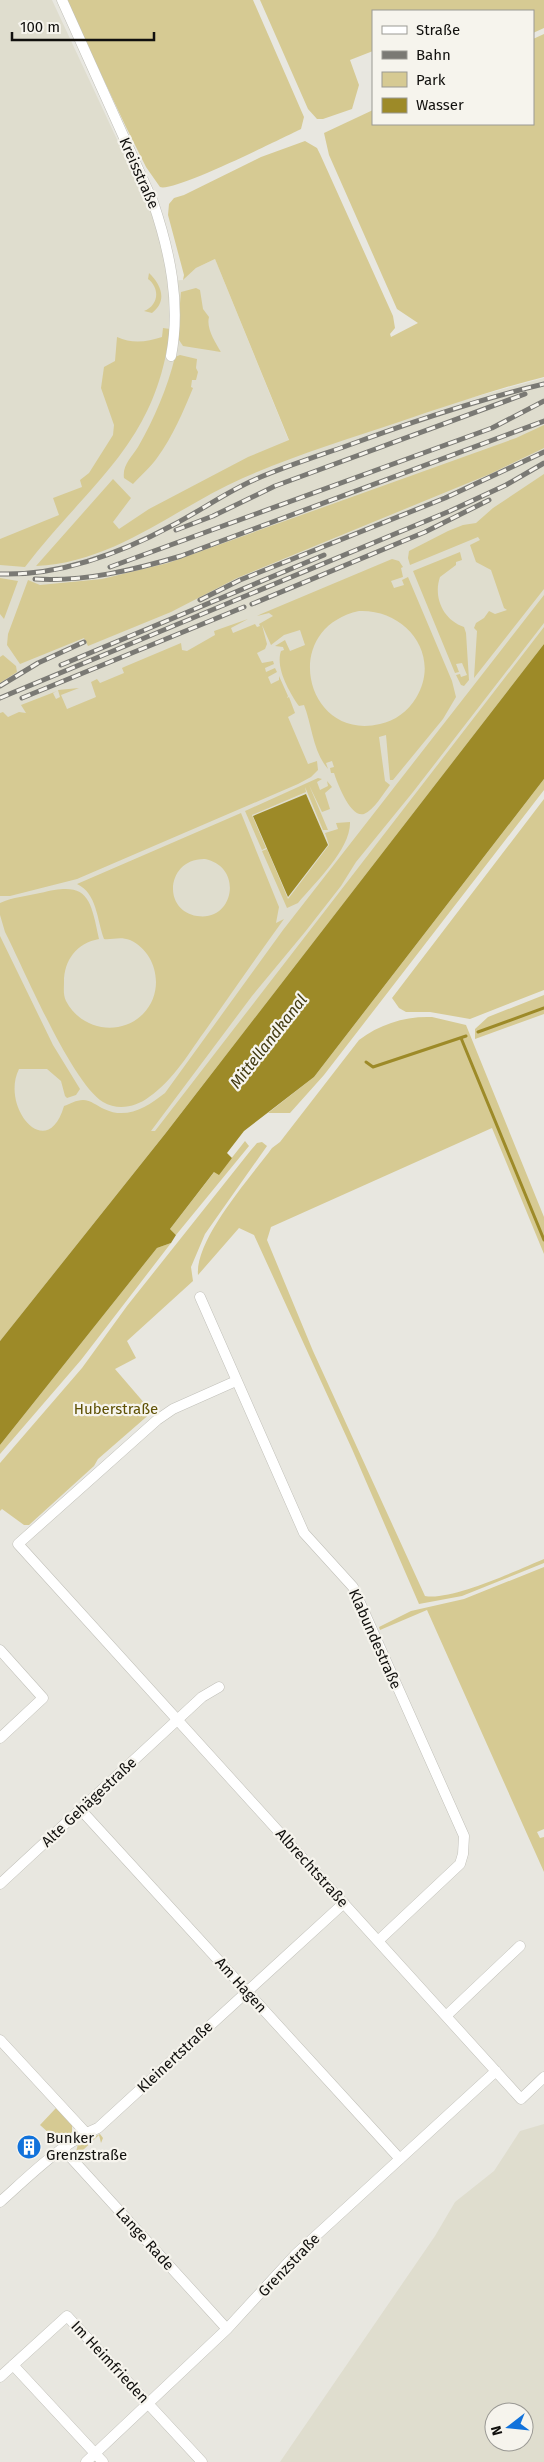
<svg xmlns="http://www.w3.org/2000/svg" width="544" height="2462" viewBox="0 0 544 2462" font-family="'Fira Sans',sans-serif">
<style>
.built{fill:#dfddce;fill-rule:evenodd}
.green{fill:#d6ca93;fill-rule:evenodd}
.water{fill:#9d8a28}
.lines{fill:none;stroke-linecap:round;stroke-linejoin:round}
.stream{stroke:#9d8a28;stroke-width:3}
.minor-casing{stroke:#c1c0b9;stroke-width:11}
.minor{stroke:#fff;stroke-width:10}
.rail-casing{stroke:#7a7974;stroke-width:5}
.rail{stroke:#f6f4ed;stroke-width:3;stroke-dasharray:9;stroke-linecap:butt}
.labels{text-anchor:middle;stroke-width:4.5;stroke-linejoin:round;paint-order:stroke}
.street-label{font-size:15px;fill:#11100e;stroke:#f6f4ed}
.park-label{font-size:15px;fill:#5e5004;stroke:#f6f4ed}
.poi-label{font-size:15px;fill:#11100e;stroke:#f6f4ed;text-anchor:start}
.water-label{font-size:16px;font-style:italic;fill:#413910;stroke:#f6f4ed}
</style>
<rect width="100%" height="100%" fill="#e8e7e0"/>
<path class="built" d="M0 0H52L155 221 166 261 168 281 183 280 196 268 215 259 289 441 456 402 544 378V644L270 999 0 1341Z
M544 2124V2462H280L435 2236 455 2202 494 2171 520 2131ZM494 2412H524V2442H494Z"/>
<path class="green" d="M66 0H253L304 117 301 129C282 138 173 193 160 187L146 167 126 127Z
M260 0H544V28L533 33V11H373V51L350 60 359 85 352 109 323 119H317L308 109Z
M544 34V377C495 389 447 406 399 422 347 439 293 456 243 478 175 508 114 563 36 566L113 479 131 498 113 522 119 529 149 509 248 457 289 440 215 259 196 268 183 280 184 275 168 215 169 204 174 198 184 195 261 157 305 141 317 148 320 154 393 316 395 328 390 334 391 337 418 323 397 309 329 155 324 133 373 110V124H533V39Z
M149 273C161 284 168 301 152 313L144 311C159 305 160 288 148 279Z
M196 288 200 290 203 309 209 317C206 328 215 342 221 352L183 346 177 337 181 292Z
M163 328 170 329C157 444 89 483 25 567L0 565V539L59 515 53 498 82 487 80 480 89 473 113 435 114 425 101 388 104 367 115 361 117 337C132 344 147 342 162 337Z
M180 355 197 359 196 368 198 372 196 380H192L191 387 193 388C183 412 173 436 157 458 151 467 141 475 133 484L124 478C122 465 132 457 138 447 154 419 167 389 175 357Z
M544 425V448L490 474 237 578 171 612 88 646 84 638 20 664 7 645 8 634 28 580 40 585 102 579 168 563 516 438Z
M544 474V589L474 678 477 631 474 628 476 623 484 618 489 611 495 614 507 610 504 608 491 570 476 562 470 545 480 540 478 537 410 565 408 558 409 551 448 531 463 525 476 523 493 508Z
M460 552 462 560 456 562V565L440 577C433 597 443 620 464 627L466 633 469 680 464 686 461 685 456 675 460 674 461 677 467 675 462 663 456 664 459 672 455 673 413 571Z
M392 559 399 561 403 567 401 568 403 577 391 581 394 588 404 585 402 580 408 577 452 681 456 697 443 719 393 780H390L386 735 379 737 385 781 390 785C383 794 374 810 364 814 350 818 337 782 334 773H331L330 768 334 767 332 761 326 763 328 769C313 752 312 725 304 705L299 706C290 693 275 668 281 651L284 650 283 647 275 646 285 640 290 651 305 645 300 630 284 635 271 645 262 625 267 644 265 649 257 653 262 663 273 661 274 664 265 668 266 672 275 668 277 672 268 677 271 684 279 680V676L288 696 287 698 289 697 295 713 288 717 308 764 317 761 318 770 311 777 298 784 77 879 10 896H0V713L3 712 8 717 19 712 26 713 21 705 57 691 53 693 56 699 60 697 58 690 79 688 61 695 67 709 96 697 91 682 97 679 100 683 124 673 122 668 124 667 181 643 182 650 187 651 215 635 214 631 248 619 231 628 233 633 255 624 257 627 260 626 259 624 273 616 269 613 257 616 261 614ZM359 611C406 609 442 655 416 698 408 711 395 721 380 724 306 742 278 629 359 611Z
M0 578 18 581 4 619 0 614Z
M544 595V623L413 792 356 862 341 886 305 932 252 996 151 1131H155L544 627V644L165 1134 0 1341V936L53 1045 80 1089 76 1095 67 1098 65 1096 61 1081 47 1069H19C0 1107 47 1164 64 1106 70 1104 76 1100 83 1100 91 1100 97 1106 104 1109 127 1120 147 1107 165 1093L283 930Z
M3 655 16 666 17 672 0 683V657Z
M318 778 322 779 317 782 320 790 328 786 327 781 332 787 325 793 330 809 322 812 309 785 328 830H323L305 787 306 792 252 815 266 848 262 850 245 811Z
M544 779V790L324 1075 290 1113H268L314 1077Z
M544 799V990L470 1019 430 1012H406L399 1008 392 998Z
M241 813 279 907 276 923 284 919C258 955 233 991 207 1028 190 1051 174 1080 149 1097 136 1107 118 1111 103 1102 71 1082 24 969 5 932L0 915V903C13 897 27 896 40 893 87 881 90 895 99 939 77 943 64 960 64 982 64 988 63 995 66 1001 81 1030 120 1037 143 1014 165 992 158 953 130 940 120 936 112 940 104 939 97 920 97 893 77 884ZM205 859C244 867 234 922 197 916 161 910 167 858 205 859Z
M350 822C351 849 315 883 298 903L287 908 262 851 267 849 288 899 329 845 325 833 338 829 336 823Z
M544 995V1014L475 1039V1029L488 1017Z
M432 1017 466 1025 544 1217V1254L492 1128 271 1227 267 1240 313 1351 425 1596C451 1601 518 1570 544 1559V1563L462 1596 419 1604 352 1449 254 1235 239 1228 198 1275C195 1239 250 1178 272 1148L280 1142 359 1040C380 1024 405 1016 432 1017Z
M245 1141 249 1146 176 1235 170 1229 215 1171 219 1174Z
M262 1142 267 1146 205 1234 191 1267 193 1281 127 1341 136 1358 115 1369 152 1412 98 1459 94 1466 29 1525H24L2 1509 0 1511V1463L82 1368 127 1306 251 1150 257 1143Z
M171 1243 81 1360 0 1454V1445L157 1248Z
M544 1567V1829L537 1832 540 1838 544 1837V1872L427 1610 380 1630 379 1627 411 1611 464 1599Z
M56 2108 72 2124V2132L60 2143 40 2125Z
M100 2134 103 2138 101 2143 99 2135 82 2151 83 2160 79 2159 76 2152 78 2144Z"/>
<path class="water" d="M544 644V779L314 1077 244 1131 227 1153 232 1158 219 1175 214 1172 170 1229 176 1235 171 1243 157 1248 0 1445V1341L165 1134Z
M306 794 328 845 288 897 253 816Z"/>
<g class="lines">
<path class="stream" d="M478 1032 544 1008
M461 1038 544 1240
M366 1062 373 1067 466 1036"/>
<defs>
<path id="minor" d="M62 0 153 202C170 252 181 304 171 356
M200 1297 304 1533 353 1587 464 1836 463 1854 460 1864 378 1941
M236 1381 173 1409 157 1420 18 1544 521 2099 544 2077
M0 1650 43 1698 0 1738
M81 1810 400 2159
M0 1884 202 1697 219 1687
M446 2016 520 1946
M0 2040 86 2133
M63 2149 227 2329
M0 2202C27 2178 64 2141 98 2128L344 1903
M13 2365 103 2462
M0 2377 67 2316 202 2462
M86 2462 227 2329 296 2254 496 2071"/>
</defs>
<use href="#minor" class="minor-casing"/>
<use href="#minor" class="minor"/>
<defs>
<path id="rail" d="M176 530 213 516 275 486 525 394
M110 567 492 428 544 401
M0 574C61 576 121 553 173 525 202 510 226 492 256 479 286 466 318 456 349 445 414 421 476 400 544 384
M35 579C84 582 134 570 181 556L544 421
M200 600 240 580 445 498 544 452
M252 604 425 532 489 500
M61 665 324 555
M0 686 38 663 84 642
M0 698 450 511 506 485 544 463
M22 698 244 607"/>
</defs>
<use href="#rail" class="rail-casing"/>
<use href="#rail" class="rail"/>
</g>
<defs>
<symbol id="building-disc" viewBox="-11 -11 22 22"><circle r="9.5" fill="#1172db" stroke="#f6f4ed"/><path d="M-4-6H4V6H1V3H-1V6H-4ZM-2.5-4.3h1.7v1.8h-1.7ZM.8-4.3h1.7v1.8H.8ZM-2.5-1h1.7V.8h-1.7ZM.8-1h1.7V.8H.8Z" fill="#fff"/></symbol>
</defs>
<g fill-rule="evenodd">
<use href="#building-disc" x="15" y="2133" width="28" height="28"/>
</g>
<g class="labels">
<g class="street-label">
<text transform="translate(139 173) rotate(66)" y="5">Kreisstraße</text>
<text transform="translate(375 1639) rotate(66)" y="5">Klabundestraße</text>
<text transform="translate(89 1802) rotate(-43)" y="5">Alte Gehägestraße</text>
<text transform="translate(312 1868) rotate(48)" y="5">Albrechtstraße</text>
<text transform="translate(241 1985) rotate(48)" y="5">Am Hagen</text>
<text transform="translate(175 2057) rotate(-43)" y="5">Kleinertstraße</text>
<text transform="translate(145 2239) rotate(48)" y="5">Lange Rade</text>
<text transform="translate(289 2265) rotate(-46)" y="5">Grenzstraße</text>
<text transform="translate(110 2362) rotate(47)" y="5">Im Heimfrieden</text>
</g>
<g class="park-label">
<text x="116" y="1414">Huberstraße</text>
</g>
<g class="poi-label">
<text x="46" y="2143">Bunker<tspan x="46" dy="17">Grenzstraße</tspan></text>
</g>
<g class="water-label">
<text transform="translate(268 1041) rotate(-52)" y="6">Mittellandkanal</text>
</g>
</g>
<rect x="372" y="10" width="162" height="115" fill="#f6f4ed" stroke="#9a9994"/>
<rect x="382" y="26" width="25" height="8" fill="#ffffff" stroke="#9a9994"/>
<text x="416" y="35" font-size="15" fill="#11100e">Straße</text>
<rect x="382" y="51" width="25" height="8" fill="#7a7974" stroke="#9a9994"/>
<text x="416" y="60" font-size="15" fill="#11100e">Bahn</text>
<rect x="382" y="72" width="25" height="15" fill="#d6ca93" stroke="#9a9994"/>
<text x="416" y="85" font-size="15" fill="#11100e">Park</text>
<rect x="382" y="98" width="25" height="15" fill="#9d8a28" stroke="#9a9994"/>
<text x="416" y="110" font-size="15" fill="#11100e">Wasser</text>
<g transform="translate(509 2427) rotate(254)"><circle r="24" fill="#f6f4ed" stroke="#9a9994"/>
<path d="M0-4L9 19L0 12L-9 19Z" fill="#1172db"/>
<text y="-8" font-size="14" font-weight="bold" text-anchor="middle" fill="#11100e">N</text>
</g>
<path d="M12 32v8h142v-8" fill="none" stroke="#11100e" stroke-width="2.5"/>
<text x="20" y="32" font-size="15" fill="#11100e" stroke="#f6f4ed" stroke-width="4" paint-order="stroke">100 m</text>
</svg>
